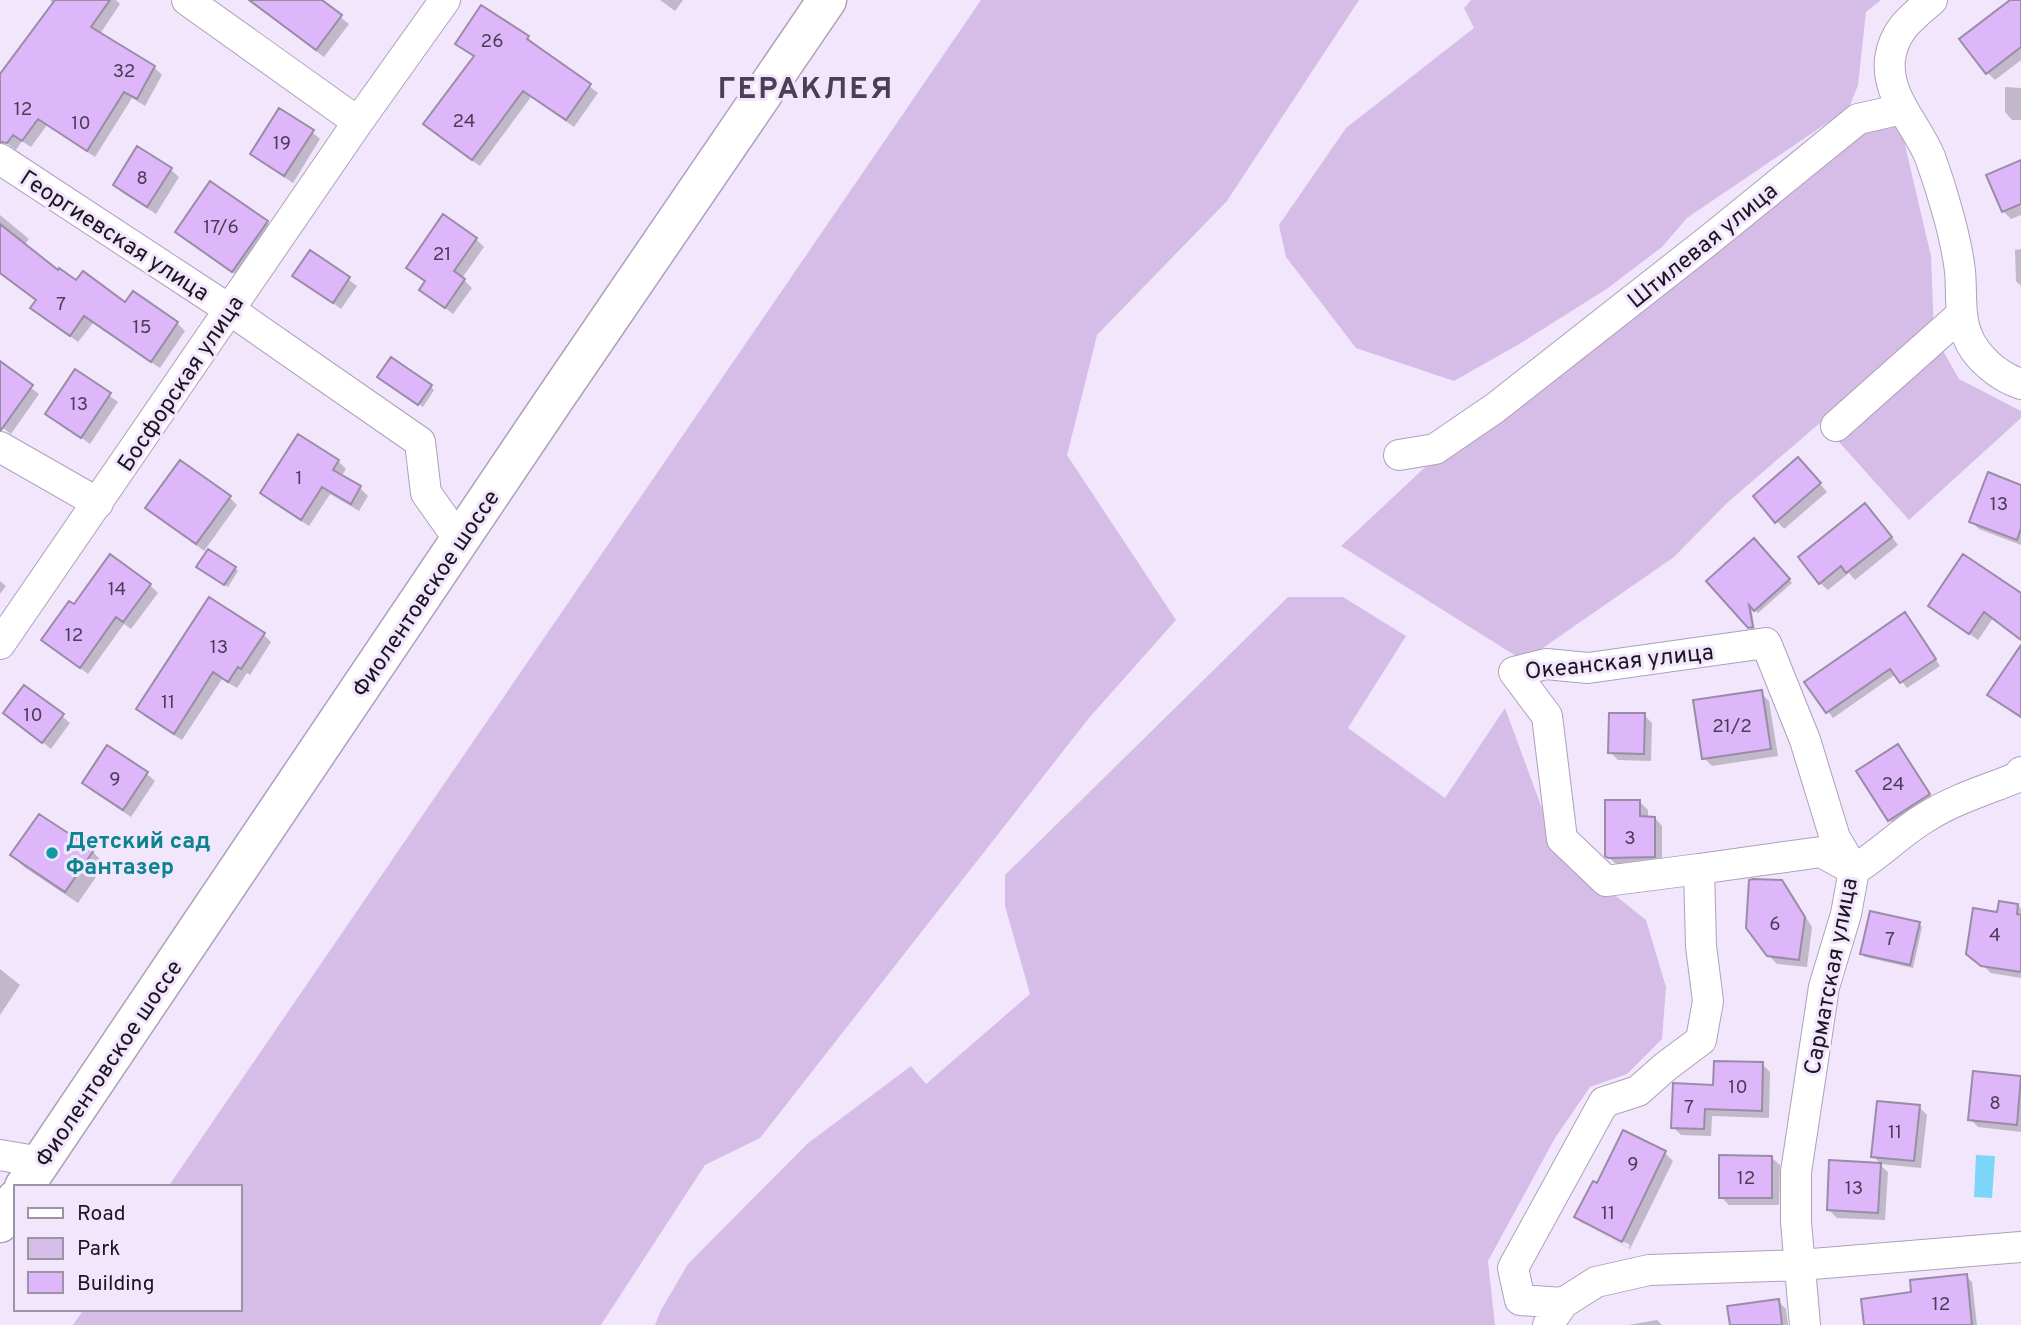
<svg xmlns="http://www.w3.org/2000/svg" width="2021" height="1325" viewBox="0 0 2021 1325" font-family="Overpass,sans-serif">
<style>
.green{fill:#d5bde8}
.water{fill:#7cd6fa}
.shadow{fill:#0003}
.building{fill:#ddb7fa;stroke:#9a8ca6;stroke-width:2}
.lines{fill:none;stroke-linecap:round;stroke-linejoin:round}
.street-casing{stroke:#aea0ba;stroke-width:32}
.secondary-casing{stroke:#aea0ba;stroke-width:41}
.street{stroke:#fff;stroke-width:30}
.secondary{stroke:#fff;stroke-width:38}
.culture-dot{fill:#0f9aa8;stroke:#f2e6fd;stroke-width:2.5}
.labels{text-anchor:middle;stroke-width:6;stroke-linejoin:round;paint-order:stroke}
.number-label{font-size:19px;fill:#4c3e56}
.street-label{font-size:23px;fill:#1c1620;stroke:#f2e6fd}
.culture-label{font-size:23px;font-weight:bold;fill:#0d838f;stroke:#f2e6fd;text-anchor:start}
.district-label{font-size:30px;font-weight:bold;letter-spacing:2px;fill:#4b3e55;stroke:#f2e6fd}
</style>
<rect width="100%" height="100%" fill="#f2e6fd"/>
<path class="green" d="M981 0H1359L1227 201 1097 335 1067 455 1176 620 1089 718 760 1138 705 1165 601 1325H73L84 1309H240V1187H168Z
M1471 0H1881L1866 12 1858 85 1849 108 1687 218 1662 247 1608 288 1521 343 1454 381 1356 348 1286 257 1279 225 1346 128 1474 28 1464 8Z
M1852 120 1901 128 1931 256 1934 335 1959 379 2021 411V418L1909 520 1821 422 1727 503 1674 557 1524 661 1341 546 1438 455Z
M1288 597H1343L1406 636 1348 728 1445 798 1505 708 1557 849 1646 920 1666 987 1662 1039 1627 1074 1590 1087 1555 1138 1488 1261 1495 1325H655L661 1310 688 1264 807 1144 911 1066 926 1084 1030 994 1005 906V875Z"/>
<path class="water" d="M1976 1155 1995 1156 1992 1198 1974 1197Z"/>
<path class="shadow" d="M50 0H116L120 4 100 34 154 67 162 75 145 106 132 98 95 157 47 125 31 147 22 141 16 150 0 138V77L54 4Z
M253 0H319L349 24 324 57 260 9Z
M660 0H683L675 11Z
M2012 0H2021V60L1995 80 1988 73Z
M528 38 598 93 574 127 531 97 480 166 433 132 475 58 457 44Z
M2005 87 2021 88V120H2012L2005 112Z
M312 132 320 139 293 183 260 161 252 154Z
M2021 162V215L2011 219 2003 211Z
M171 170 179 177 156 214 123 193 115 185Z
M0 215 29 239 24 245 58 272 125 304 133 294 177 323 185 331 160 368 93 323 78 342 41 315 37 301 0 272Z
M267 222 275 230 241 278 188 242 180 234Z
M476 239 484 247 462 278 472 288 453 314 422 290 426 283 408 268Z
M2021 249V286L2016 281 2015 250Z
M311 252 357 286 341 309 295 275Z
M0 364 39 394 11 434 0 426Z
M76 372 118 402 90 444 48 413Z
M383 380 431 387 434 390 423 407Z
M338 461 346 469 341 477 360 488 368 496 359 511 330 494 309 526 270 501 262 493Z
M1806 467 1827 492 1784 529 1755 497Z
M2021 487V545L1979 529 1971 521Z
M230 498 237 505 204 551 148 508Z
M1873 513 1898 545 1855 580 1849 573 1828 590 1820 583Z
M1754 541 1792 583 1758 613 1751 607 1755 630 1753 631 1708 581Z
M235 568 238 571 228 587 202 570Z
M0 581 6 586 0 594Z
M150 585 158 593 131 629 124 624 88 674 43 640 74 607Z
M1930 605 2021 607V640L1993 618 1978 640Z
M1910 620 1940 666 1907 688 1896 674 1833 718 1806 682Z
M263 634 271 642 250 675 247 673 237 688 222 679 182 740 146 717 138 709Z
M1761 693 1769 701 1778 756 1712 766 1704 758Z
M5 713 62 716 70 723 51 749Z
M1644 715 1652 723 1651 761 1618 760 1610 752Z
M107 747 147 774 155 781 131 817 92 791 84 783Z
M1901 750 1932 798 1893 823 1889 820Z
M1640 802 1648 810V818H1655L1662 826V864L1617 865 1606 855Z
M39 816 93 852 105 864 78 903 24 867 12 855Z
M1781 882 1789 890 1812 927 1807 967 1777 964 1768 955Z
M2018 905 2021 909V978L1991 973 1974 957Z
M1919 923 1922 927 1913 968 1865 957 1862 954Z
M0 969 20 985 0 1015Z
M1762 1064 1770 1072 1769 1118 1712 1116 1711 1136 1681 1135 1673 1127 1715 1086Z
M1975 1073 2021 1078V1132L1978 1127 1970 1119Z
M1919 1107 1927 1115 1921 1168 1881 1164 1873 1156Z
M1623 1133 1665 1153 1673 1161 1630 1249 1584 1224 1629 1248 1630 1245 1583 1220V1224L1576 1217 1598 1185Z
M1772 1158 1780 1165 1779 1205H1729L1721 1197Z
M1880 1165 1888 1172 1885 1220 1837 1218 1829 1210Z
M1966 1276 1972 1282 1977 1325H1866L1913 1293Z
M1778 1301 1786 1309 1788 1325H1731Z
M1657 1320 1662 1325H1628Z"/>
<path class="building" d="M55 0H110L91 27 155 66 137 99 124 92 87 151 38 119 22 141 13 135 7 143 0 142V74Z
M249 0H322L342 15 316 50Z
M2010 0H2021V47L1986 74 1959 39Z
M481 5 529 36 527 39 591 84 566 120 523 91 472 160 423 124 474 56 455 44Z
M279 108 314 130 284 176 250 154Z
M137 146 172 168 147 207 113 185Z
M2021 160V204L2002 212 1986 175Z
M210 181 268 221 232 272 175 232Z
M443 214 477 238 454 271 465 279 445 308 419 290 425 281 406 268Z
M0 224 58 270 59 268 76 280 83 271 125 302 133 291 178 322 151 362 84 316 70 336 30 308 36 300 0 273Z
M310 250 350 277 333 303 292 276Z
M391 357 432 385 418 405 377 377Z
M0 361 33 385 1 430H0Z
M75 369 111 393 81 438 45 414Z
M298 434 339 460 333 470 361 486 351 504 322 487 301 520 260 493Z
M1798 457 1821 483 1775 523 1753 496Z
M180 460 231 496 196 544 145 508Z
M1988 472 2021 485V528L2017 540 1969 522Z
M1865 503 1892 537 1846 573 1841 566 1819 584 1798 557Z
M1754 538 1790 579 1754 611 1749 605 1753 627 1748 628 1706 581Z
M208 549 236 567 224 585 196 567Z
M110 554 151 584 123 622 116 617 80 668 41 640 69 601 74 604Z
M1963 554 2021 593V640L1984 612 1969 634 1928 606Z
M209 597 265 633 241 669 238 667 228 682 213 672 174 734 136 709Z
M1905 612 1936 659 1900 683 1890 669 1826 713 1804 682Z
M2021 645V717L1987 695Z
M24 685 64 714 42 743 3 713Z
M1762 690 1771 749 1702 759 1693 700Z
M1609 713H1645L1644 754 1608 753Z
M1898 744 1930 794 1888 821 1856 771Z
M107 745 148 772 123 810 82 783Z
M1605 800H1640V816L1655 817V857L1608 858 1605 856Z
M39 814 94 850 65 892 10 855Z
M1753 879 1782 880 1805 917 1799 960 1767 956 1746 928 1749 880Z
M1999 901 2018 904 2017 914 2021 915V972L1981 966 1966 954 1973 908 1997 912Z
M1870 911 1920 922 1910 965 1860 954Z
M1714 1061 1763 1062 1762 1111 1705 1109 1704 1129 1671 1128 1673 1083 1713 1085Z
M1973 1071 2021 1076 2017 1125 1968 1120Z
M1877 1101 1920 1105 1914 1161 1871 1157Z
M1623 1130 1666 1151 1622 1242 1574 1217 1593 1181 1597 1183Z
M1719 1155 1772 1156V1198H1719Z
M1829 1160 1881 1163 1878 1213 1827 1210Z
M1967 1274 1972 1325H1864L1861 1299 1911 1292 1910 1280Z
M1779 1299 1782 1325H1730L1727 1306Z"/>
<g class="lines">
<defs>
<path id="street" d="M1932 0C1911 18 1894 30 1890 59 1886 97 1917 125 1930 157 1942 190 1956 237 1960 271 1962 292 1959 315 1967 335 1975 357 1999 377 2021 384
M358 122 445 0
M0 159 230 310 420 442 426 493 460 541
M1836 426 1962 314
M0 447 98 503
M1399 455 1435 449 1495 408 1709 240 1858 119 1902 109
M0 644 358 122 187 0
M1699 869 1821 852 1854 870
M1854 870C1880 854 1902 831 1928 816 1955 799 1989 789 2018 777L2021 772
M0 1155 41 1162
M1563 1303 1520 1300 1513 1268 1604 1102 1638 1091 1665 1067 1701 1040 1708 1001 1701 946 1699 869 1606 881 1562 839 1547 716 1514 672 1546 664 1588 668 1766 643 1805 740 1835 838 1854 870 1846 914 1824 987 1796 1172V1222L1805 1325
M1548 1325 1563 1303 1596 1282 1649 1270 1800 1265 2021 1247"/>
<path id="secondary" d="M24 1187 556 397 827 0
M0 1223 16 1199"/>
</defs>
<use href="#street" class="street-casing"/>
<use href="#secondary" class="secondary-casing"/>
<use href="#street" class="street"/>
<use href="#secondary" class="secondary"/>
</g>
<circle class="culture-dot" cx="52" cy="853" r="7"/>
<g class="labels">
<g class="number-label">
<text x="492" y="47">26</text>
<text x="124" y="77">32</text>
<text x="23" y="115">12</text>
<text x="464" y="127">24</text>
<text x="81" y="129">10</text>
<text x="282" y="149">19</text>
<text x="142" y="184">8</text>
<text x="221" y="233">17/6</text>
<text x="442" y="260">21</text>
<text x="61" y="310">7</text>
<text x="142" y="333">15</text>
<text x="79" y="410">13</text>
<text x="299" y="484">1</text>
<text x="1999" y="510">13</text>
<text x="117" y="595">14</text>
<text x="74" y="641">12</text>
<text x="219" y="653">13</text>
<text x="168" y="708">11</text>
<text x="33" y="721">10</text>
<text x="1732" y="732">21/2</text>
<text x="115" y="785">9</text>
<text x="1893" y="790">24</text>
<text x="1630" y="844">3</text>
<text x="1775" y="930">6</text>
<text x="1995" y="941">4</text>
<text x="1890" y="945">7</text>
<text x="1738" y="1093">10</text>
<text x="1995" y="1109">8</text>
<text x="1689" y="1113">7</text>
<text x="1895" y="1138">11</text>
<text x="1633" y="1170">9</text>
<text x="1746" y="1184">12</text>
<text x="1854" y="1194">13</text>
<text x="1608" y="1219">11</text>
<text x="1941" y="1310">12</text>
</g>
<g class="street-label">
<text transform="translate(115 235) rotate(33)" y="8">Георгиевская улица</text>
<text transform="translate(1702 245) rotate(-39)" y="8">Штилевая улица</text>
<text transform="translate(180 383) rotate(-56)" y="8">Босфорская улица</text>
<text transform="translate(425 593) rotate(-56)" y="8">Фиолентовское шоссе</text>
<text transform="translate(1619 661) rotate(-6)" y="8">Океанская улица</text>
<text transform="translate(1830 976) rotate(-79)" y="8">Сарматская улица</text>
<text transform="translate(108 1063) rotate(-56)" y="8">Фиолентовское шоссе</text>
</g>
<g class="culture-label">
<text x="66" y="848">Детский сад<tspan x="66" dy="26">Фантазер</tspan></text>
</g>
<g class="district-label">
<text x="806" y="98">ГЕРАКЛЕЯ</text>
</g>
</g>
<rect x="14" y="1185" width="228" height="126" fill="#f2e6fd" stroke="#9c93a5" stroke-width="2"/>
<rect x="28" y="1208" width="35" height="10" fill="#ffffff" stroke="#9c93a5" stroke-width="2"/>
<text x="77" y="1220" font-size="21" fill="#1c1620">Road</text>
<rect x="28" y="1238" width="35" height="21" fill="#d5bde8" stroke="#9c93a5" stroke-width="2"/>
<text x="77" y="1255" font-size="21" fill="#1c1620">Park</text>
<rect x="28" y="1272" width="35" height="21" fill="#ddb7fa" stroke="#9c93a5" stroke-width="2"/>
<text x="77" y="1290" font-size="21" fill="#1c1620">Building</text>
</svg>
